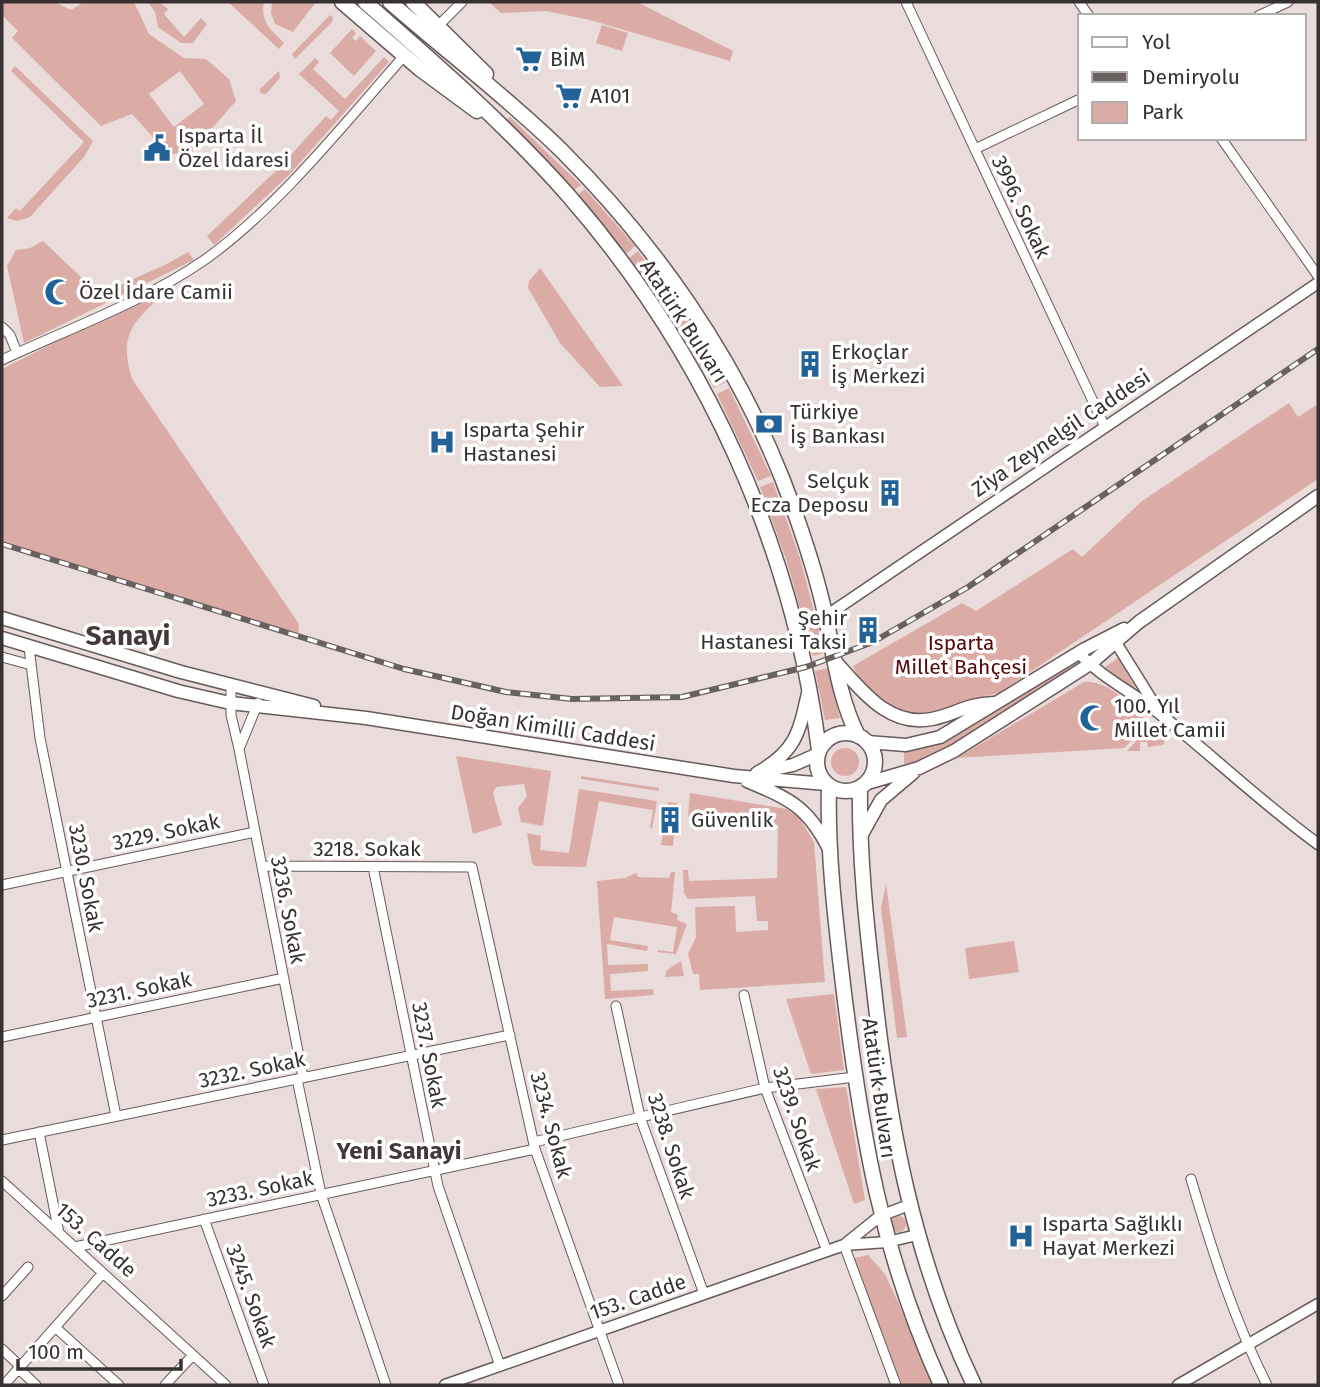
<svg xmlns="http://www.w3.org/2000/svg" width="1320" height="1387" viewBox="0 0 1320 1387" font-family="'Fira Sans',sans-serif">
<style>
.green{fill:#dbaca6;fill-rule:evenodd}
.lines{fill:none;stroke-linecap:round;stroke-linejoin:round}
.minor-casing{stroke:#665a59;stroke-width:11}
.tertiary-casing{stroke:#665a59;stroke-width:13}
.secondary-casing{stroke:#665a59;stroke-width:15}
.primary-casing{stroke:#665a59;stroke-width:17}
.minor{stroke:#fff;stroke-width:9}
.tertiary{stroke:#fff;stroke-width:10}
.secondary{stroke:#fff;stroke-width:12}
.primary{stroke:#fff;stroke-width:14}
.rail-casing{stroke:#696160;stroke-width:6}
.rail{stroke:#fff;stroke-width:3.5;stroke-dasharray:10;stroke-linecap:butt}
.labels{text-anchor:middle;stroke-width:7;stroke-linejoin:round;paint-order:stroke}
.poi-label{font-size:21px;fill:#373231;stroke:#fff;text-anchor:start}
.street-label{font-size:21px;fill:#373231;stroke:#fff}
.park-label{font-size:21px;fill:#550506;stroke:#fff}
.quarter-label{font-size:24px;font-weight:bold;fill:#443938;stroke:#fff}
.district-label{font-size:28px;font-weight:bold;fill:#443938;stroke:#fff}
</style>
<rect width="100%" height="100%" fill="#eadcda"/>
<path class="green" d="M2 2H55L71 10 84 2H134L149 34 184 58 206 59 229 79 236 101 192 151 169 155 132 114 101 126 12 38 18 31 2 15ZM180 71 204 104 174 127 149 94Z
M148 2H159L168 9 164 14 184 37 201 18 207 24 193 43H181L158 27 155 12Z
M228 2H264C260 22 271 30 284 43L279 49Z
M272 2H316L293 32 275 24 271 13Z
M489 2H637L733 51 730 61 590 20 546 11 501 13Z
M330 15 333 17 332 22 295 59 292 54Z
M602 25 628 33 622 51 596 43Z
M352 29 356 33 352 38 356 41 360 36 376 51 354 76 330 53Z
M384 57 389 62 290 174 214 245 207 236 280 167 326 116 331 120 339 111 299 74 315 58 319 62 313 69 345 99Z
M15 66 93 141 84 157 30 217 17 221 7 218 16 208 20 211 84 142 11 71Z
M279 71 280 78 266 94 260 93V89Z
M510 117 581 185 573 191 507 119Z
M585 189 635 246 626 254 577 195Z
M43 241 101 296C129 278 160 270 188 252L194 260 24 343 7 266 16 250 30 248Z
M638 251 695 329 726 382 714 388 672 318 629 258Z
M540 268 623 386 600 387 560 343 528 288 529 281Z
M140 300 155 302C127 327 121 343 132 379L299 624 298 636 2 544V369Z
M729 388 771 476 758 481 717 394Z
M1289 403 1298 417 1318 404V479L999 693 967 700 926 716 891 710 860 681 853 666 962 603 976 611 1073 549 1082 557 1142 501Z
M773 482 800 558 825 653 813 656 787 562 760 487Z
M1118 658 1141 697 1105 667Z
M1078 660 1079 664C1036 692 951 758 904 764V751L940 742Z
M828 668 840 718 825 720 815 671Z
M1084 682C1111 679 1140 715 1158 732L1135 737 1124 748 957 758Z
M1162 735 1166 739 1163 745 1148 747 1147 742H1140V751H1127L1138 739Z
M831 762a14 14 0 1 1 28 0a14 14 0 1 1-28 0Z
M456 756 551 771 543 826 521 822 518 808 527 796 524 784 496 787 493 793 502 825 473 834Z
M581 776 659 788V791L581 779Z
M579 789 657 801 652 829 650 828 653 810 599 801 586 867 535 866 532 863 527 833 541 836 540 850 569 853Z
M690 793 787 809 800 819 814 842 825 982 700 990 699 974H693L688 954 696 937 695 907 735 906 736 932 768 930V921H757L755 896 688 899 684 893 683 870H688L689 881 777 878 778 825 700 815 699 819 688 817Z
M668 802 677 803 673 846 661 845Z
M671 872H675L671 912 678 915 677 920 687 924 676 954 657 952 658 950 673 952 677 927 614 917 610 940 648 946 647 951 607 944 608 965 648 964V971L610 974 611 991 653 989 654 995 605 999 597 881 625 878 636 873 638 877 669 878Z
M886 884 907 1037 897 1038 881 908Z
M1014 941 1019 972 969 979 965 948Z
M681 961 684 976 665 977 667 970Z
M834 994 844 1070 811 1074 786 999Z
M846 1087 865 1200 854 1204 816 1089Z
M890 1224a8 8 0 1 1 16 0a8 8 0 1 1-16 0Z
M868 1255 885 1274 936 1385H902L854 1258Z"/>
<g class="lines">
<defs>
<path id="minor" d="M906 2 1105 427
M1079 2 1089 16
M1258 16 1288 2
M439 25 462 2
M1221 138 1318 276
M975 149 1080 99
M2 327 10 335 17 353
M2 360C66 330 145 301 203 261 276 210 345 123 404 56
M29 647 40 738 116 1116
M2 657 31 665
M231 686V715L239 749 258 703
M239 749 303 1077
M262 866 472 867 535 1149 619 1385
M373 867 438 1186 500 1366
M2 885 255 832
M744 995 765 1088 827 1251
M616 1006 640 1117 704 1294
M2 1037 284 978
M297 1079 321 1194 386 1385
M39 1132 59 1233
M2 1140 510 1035
M534 1142 765 1088 855 1077
M1191 1179C1212 1250 1234 1320 1267 1385
M2 1181 226 1385
M204 1219 264 1385
M844 1245 896 1385
M75 1247 535 1149
M2 1296 28 1267
M55 1327 119 1385
M2 1349 21 1367
M19 1369 36 1385
M4 1385 103 1273
M165 1385 193 1355"/>
<path id="tertiary" d="M826 616 1318 283
M1113 638 1156 707
M1079 653C1102 678 1134 693 1160 714 1214 757 1263 804 1318 844
M909 1205 880 1216 844 1245 887 1242 917 1235
M445 1385 844 1245
M1178 1385 1318 1304"/>
<path id="secondary" d="M2 618 181 672 314 706
M2 638 178 691 230 703 366 718 734 776 826 784
M835 661C861 689 888 728 932 719 957 714 965 704 994 703
M867 742 906 745 940 737 1085 649 1124 629
M765 771 793 765 818 754
M757 773C795 752 799 734 808 693
M747 781C790 799 808 807 829 849
M864 784 919 768 954 751 1090 664 1139 622 1318 496
M861 836 881 800 913 773"/>
<path id="primary" d="M342 2 420 69 477 111
M365 2C435 63 506 125 568 195 705 352 792 543 819 750
M390 2C447 52 508 98 562 151 655 244 733 355 782 478 799 522 815 568 825 614 834 655 839 698 858 736
M413 2 486 74
M817 762a29 29 0 1 1 58 0a29 29 0 1 1-58 0Z
M829 786C827 855 836 925 844 993 862 1137 881 1252 941 1385
M860 787C859 855 866 921 874 989 889 1127 914 1259 974 1385"/>
</defs>
<use href="#minor" class="minor-casing"/>
<use href="#tertiary" class="tertiary-casing"/>
<use href="#secondary" class="secondary-casing"/>
<use href="#primary" class="primary-casing"/>
<use href="#minor" class="minor"/>
<use href="#tertiary" class="tertiary"/>
<use href="#secondary" class="secondary"/>
<use href="#primary" class="primary"/>
<defs>
<path id="rail" d="M2 544 404 669 506 692 572 699 682 697 806 667 873 642 968 587 1318 349"/>
</defs>
<use href="#rail" class="rail-casing"/>
<use href="#rail" class="rail"/>
</g>
<defs>
<symbol id="supermarket-bare" viewBox="-9 -9 18 18"><path d="M-6-5.5h2.5l.6 2H6L4.5 2H-2.5L-4.4-4H-6ZM-1.5 3.2a1.3 1.3 0 1 0 .1 0ZM3 3.2a1.3 1.3 0 1 0 .1 0Z" fill="#226298" stroke="#fff" stroke-width="2.5" paint-order="stroke"/></symbol>
<symbol id="civic-bare" viewBox="-9 -9 18 18"><path d="M-.6-6.5H3V-4.5H.6V-3L4-1V1h2V6H-6V1h2V-1L-.6-3ZM-1.2 2.5V6h2.4V2.5Z" fill="#226298" stroke="#fff" stroke-width="2.5" paint-order="stroke"/></symbol>
<symbol id="mosque-bare" viewBox="-9 -9 18 18"><path d="M3.5-4.9A6 6 0 1 0 3.5 4.9A5 5 0 1 1 3.5-4.9Z" fill="#226298" stroke="#fff" stroke-width="2.5" paint-order="stroke"/></symbol>
<symbol id="building-bare" viewBox="-9 -9 18 18"><path d="M-4-6H4V6H1V3H-1V6H-4ZM-2.5-4.3h1.7v1.8h-1.7ZM.8-4.3h1.7v1.8H.8ZM-2.5-1h1.7V.8h-1.7ZM.8-1h1.7V.8H.8Z" fill="#226298" stroke="#fff" stroke-width="2.5" paint-order="stroke"/></symbol>
<symbol id="bank-bare" viewBox="-9 -9 18 18"><path d="M-6-4H6V4H-6ZM0-2.3a2.3 2.3 0 1 0 0 4.6a2.3 2.3 0 1 0 0-4.6Z" fill="#226298" stroke="#fff" stroke-width="2.5" paint-order="stroke"/></symbol>
<symbol id="hospital-bare" viewBox="-9 -9 18 18"><path d="M-5-5h3v3.5h4V-5h3V5h-3V1.5h-4V5h-3Z" fill="#226298" stroke="#fff" stroke-width="2.5" paint-order="stroke"/></symbol>
</defs>
<g fill-rule="evenodd">
<use href="#supermarket-bare" x="510" y="40" width="38" height="38"/>
<use href="#supermarket-bare" x="550" y="77" width="38" height="38"/>
<use href="#civic-bare" x="138" y="129" width="38" height="38"/>
<use href="#mosque-bare" x="39" y="273" width="38" height="38"/>
<use href="#building-bare" x="791" y="345" width="38" height="38"/>
<use href="#bank-bare" x="750" y="405" width="38" height="38"/>
<use href="#hospital-bare" x="423" y="423" width="38" height="38"/>
<use href="#building-bare" x="871" y="474" width="38" height="38"/>
<use href="#building-bare" x="849" y="611" width="38" height="38"/>
<use href="#mosque-bare" x="1074" y="699" width="38" height="38"/>
<use href="#building-bare" x="651" y="801" width="38" height="38"/>
<use href="#hospital-bare" x="1002" y="1217" width="38" height="38"/>
</g>
<g class="labels">
<g class="poi-label">
<text x="550" y="66">BİM</text>
<text x="590" y="103">A101</text>
<text x="178" y="143">Isparta İl<tspan x="178" dy="24">Özel İdaresi</tspan></text>
<text x="79" y="299">Özel İdare Camii</text>
<text x="831" y="359">Erkoçlar<tspan x="831" dy="24">İş Merkezi</tspan></text>
<text x="790" y="419">Türkiye<tspan x="790" dy="24">İş Bankası</tspan></text>
<text x="463" y="437">Isparta Şehir<tspan x="463" dy="24">Hastanesi</tspan></text>
<text x="869" y="488" text-anchor="end">Selçuk<tspan x="869" dy="24">Ecza Deposu</tspan></text>
<text x="847" y="625" text-anchor="end">Şehir<tspan x="847" dy="24">Hastanesi Taksi</tspan></text>
<text x="1114" y="713">100. Yıl<tspan x="1114" dy="24">Millet Camii</tspan></text>
<text x="691" y="827">Güvenlik</text>
<text x="1042" y="1231">Isparta Sağlıklı<tspan x="1042" dy="24">Hayat Merkezi</tspan></text>
</g>
<g class="street-label">
<text transform="translate(1021 207) rotate(65)" y="7">3996. Sokak</text>
<text transform="translate(684 321) rotate(57)" y="7">Atatürk Bulvarı</text>
<text transform="translate(1061 433) rotate(-34)" y="7">Ziya Zeynelgil Caddesi</text>
<text transform="translate(553 728) rotate(9)" y="7">Doğan Kimilli Caddesi</text>
<text transform="translate(166 832) rotate(-12)" y="7">3229. Sokak</text>
<text x="367" y="856">3218. Sokak</text>
<text transform="translate(86 878) rotate(79)" y="7">3230. Sokak</text>
<text transform="translate(288 910) rotate(79)" y="7">3236. Sokak</text>
<text transform="translate(139 990) rotate(-12)" y="7">3231. Sokak</text>
<text transform="translate(429 1055) rotate(79)" y="7">3237. Sokak</text>
<text transform="translate(252 1070) rotate(-12)" y="7">3232. Sokak</text>
<text transform="translate(879 1088) rotate(82)" y="7">Atatürk Bulvarı</text>
<text transform="translate(797 1119) rotate(71)" y="7">3239. Sokak</text>
<text transform="translate(551 1125) rotate(75)" y="7">3234. Sokak</text>
<text transform="translate(671 1146) rotate(72)" y="7">3238. Sokak</text>
<text transform="translate(260 1189) rotate(-12)" y="7">3233. Sokak</text>
<text transform="translate(96 1240) rotate(42)" y="7">153. Cadde</text>
<text transform="translate(251 1296) rotate(70)" y="7">3245. Sokak</text>
<text transform="translate(638 1297) rotate(-19)" y="7">153. Cadde</text>
</g>
<g class="park-label">
<text x="961" y="650">Isparta<tspan x="961" dy="24">Millet Bahçesi</tspan></text>
</g>
<g class="quarter-label">
<text x="399" y="1159">Yeni Sanayi</text>
</g>
<g class="district-label">
<text x="128" y="645">Sanayi</text>
</g>
</g>
<rect width="1320" height="1387" fill="none" stroke="#373231" stroke-width="7"/>
<rect x="1078" y="14" width="228" height="126" fill="#ffffff" stroke="#afadad" stroke-width="2"/>
<rect x="1092" y="37" width="35" height="10" fill="#ffffff" stroke="#afadad" stroke-width="2"/>
<text x="1142" y="49" font-size="21" fill="#373231">Yol</text>
<rect x="1092" y="72" width="35" height="10" fill="#696160" stroke="#afadad" stroke-width="2"/>
<text x="1142" y="84" font-size="21" fill="#373231">Demiryolu</text>
<rect x="1092" y="102" width="35" height="21" fill="#dbaca6" stroke="#afadad" stroke-width="2"/>
<text x="1142" y="119" font-size="21" fill="#373231">Park</text>
<path d="M18 1359v10h163v-10" fill="none" stroke="#373231" stroke-width="3.5"/>
<text x="28" y="1359" font-size="21" fill="#373231" stroke="#ffffff" stroke-width="5" paint-order="stroke">100 m</text>
</svg>
